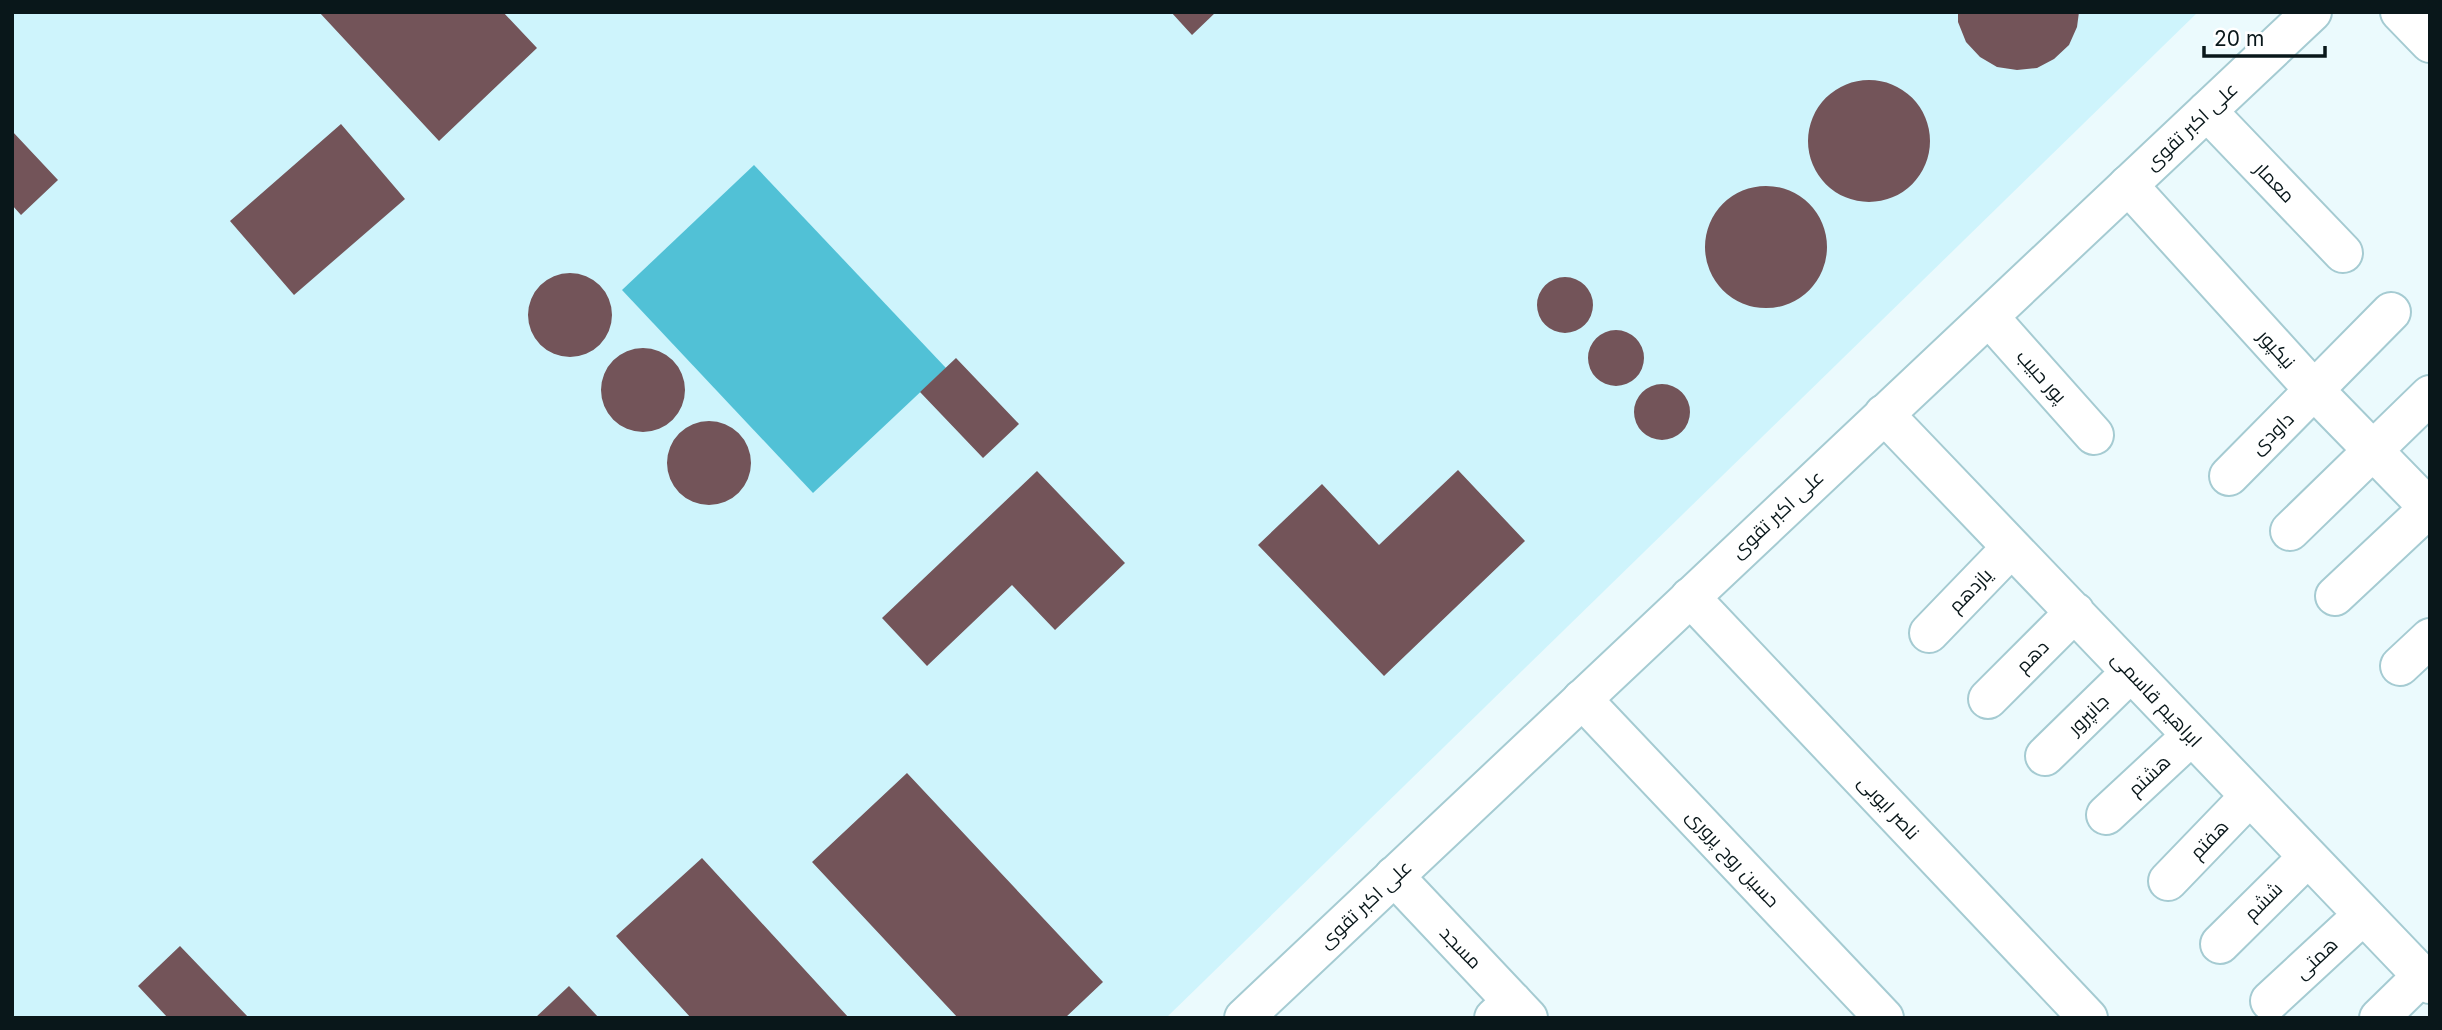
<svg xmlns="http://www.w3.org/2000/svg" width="2442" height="1030" viewBox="0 0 2442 1030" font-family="Inter,Cairo,sans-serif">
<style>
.built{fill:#cef4fc}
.water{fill:#51c1d6}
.building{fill:#735459}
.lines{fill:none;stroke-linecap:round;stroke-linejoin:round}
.minor-casing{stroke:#a5cbd2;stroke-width:42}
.tertiary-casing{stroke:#a5cbd2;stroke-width:42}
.secondary-casing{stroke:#a5cbd2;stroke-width:42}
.minor{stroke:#fff;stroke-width:38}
.tertiary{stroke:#fff;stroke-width:38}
.secondary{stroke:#fff;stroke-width:38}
.labels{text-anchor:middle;stroke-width:7;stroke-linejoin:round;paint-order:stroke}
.street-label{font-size:19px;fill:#09171a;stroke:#fff}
</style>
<rect width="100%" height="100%" fill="#ebfafd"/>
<path class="built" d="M12 12H2198L1166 1018H12Z"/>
<path class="water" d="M754 165 946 368 813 493 622 290Z"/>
<path class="building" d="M319 12H503L537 48 439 141Z
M1171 12H1216L1192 35Z
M1958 12H2079L2077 27 2069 45 2054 59 2037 68 2017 70 1997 67 1980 57 1966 42 1958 22Z
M1808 141a61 61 0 1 1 122 0a61 61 0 1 1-122 0Z
M341 124 405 199 294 295 230 221Z
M12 131 58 180 21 215 12 205Z
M1705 247a61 61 0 1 1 122 0a61 61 0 1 1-122 0Z
M528 315a42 42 0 1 1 84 0a42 42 0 1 1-84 0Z
M1537 305a28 28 0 1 1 56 0a28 28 0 1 1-56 0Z
M1588 358a28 28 0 1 1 56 0a28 28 0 1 1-56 0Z
M601 390a42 42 0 1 1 84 0a42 42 0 1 1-84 0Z
M956 358 1019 424 983 458 920 392Z
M1634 412a28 28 0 1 1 56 0a28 28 0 1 1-56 0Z
M667 463a42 42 0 1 1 84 0a42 42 0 1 1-84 0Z
M1458 470 1525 541 1384 676 1258 545 1322 484 1379 545Z
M1037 471 1125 563 1055 630 1012 585 927 666 882 618Z
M907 773 1103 982 1065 1018H958L812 862Z
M702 858 849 1018H691L616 936Z
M180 946 249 1018H168L138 986Z
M569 986 599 1018H535Z"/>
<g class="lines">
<defs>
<path id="minor" d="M2400 12 2430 43
M2207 111 2343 253
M2128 185 2315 391 2430 509
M1989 317 2094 435
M1884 414 2430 984
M2229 476 2391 312
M2290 531 2430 395
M2335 596 2430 507
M1690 597 2088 1018
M1929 633 2011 548
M2400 666 2430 638
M1582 699 1884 1018
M1988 699 2075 612
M2045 756 2131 672
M2106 815 2191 736
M2168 881 2249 797
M2220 944 2307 858
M2270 1001 2363 915
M1494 1018 1512 1001
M2379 1018 2422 976"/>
<path id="tertiary" d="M1394 876 1528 1018"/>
<path id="secondary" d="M1244 1018 2312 12"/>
</defs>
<use href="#minor" class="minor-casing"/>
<use href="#tertiary" class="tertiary-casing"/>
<use href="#secondary" class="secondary-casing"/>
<use href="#minor" class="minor"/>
<use href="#tertiary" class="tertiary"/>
<use href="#secondary" class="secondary"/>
</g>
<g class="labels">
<g class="street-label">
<text transform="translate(2191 126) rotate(-43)" y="7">علی اکبر تقوی</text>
<text transform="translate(2275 182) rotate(46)" y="7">معمار</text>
<text transform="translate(2277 349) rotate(48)" y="7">نیکپور</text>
<text transform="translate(2042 376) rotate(48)" y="7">پور حبیب</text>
<text transform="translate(2272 433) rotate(-44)" y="7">داودی</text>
<text transform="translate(1777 514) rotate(-43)" y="7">علی اکبر تقوی</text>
<text transform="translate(1970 590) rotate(-46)" y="7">یازدهم</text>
<text transform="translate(2032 656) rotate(-45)" y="7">دهم</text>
<text transform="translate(2157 699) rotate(47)" y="7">ابراهیم قاسمی</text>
<text transform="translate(2088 714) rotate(-44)" y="7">جانپرور</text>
<text transform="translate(2149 775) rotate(-43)" y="7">هشتم</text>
<text transform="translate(1889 807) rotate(47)" y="7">ناصر ایوبی</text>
<text transform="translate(2209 839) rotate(-46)" y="7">هفتم</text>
<text transform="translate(1733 858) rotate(47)" y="7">حسین روح پروری</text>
<text transform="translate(2263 901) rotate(-45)" y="7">ششم</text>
<text transform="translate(1365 904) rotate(-43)" y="7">علی اکبر تقوی</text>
<text transform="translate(1461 947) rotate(46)" y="7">مسجد</text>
<text transform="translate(2316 958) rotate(-43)" y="7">همتی</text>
</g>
</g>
<rect width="2442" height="1030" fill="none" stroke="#09171a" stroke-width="28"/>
<path d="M2204 46v10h121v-10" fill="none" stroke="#09171a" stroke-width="3.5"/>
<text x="2214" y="46" font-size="21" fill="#09171a" stroke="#ffffff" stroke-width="5" paint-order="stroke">20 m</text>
</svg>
